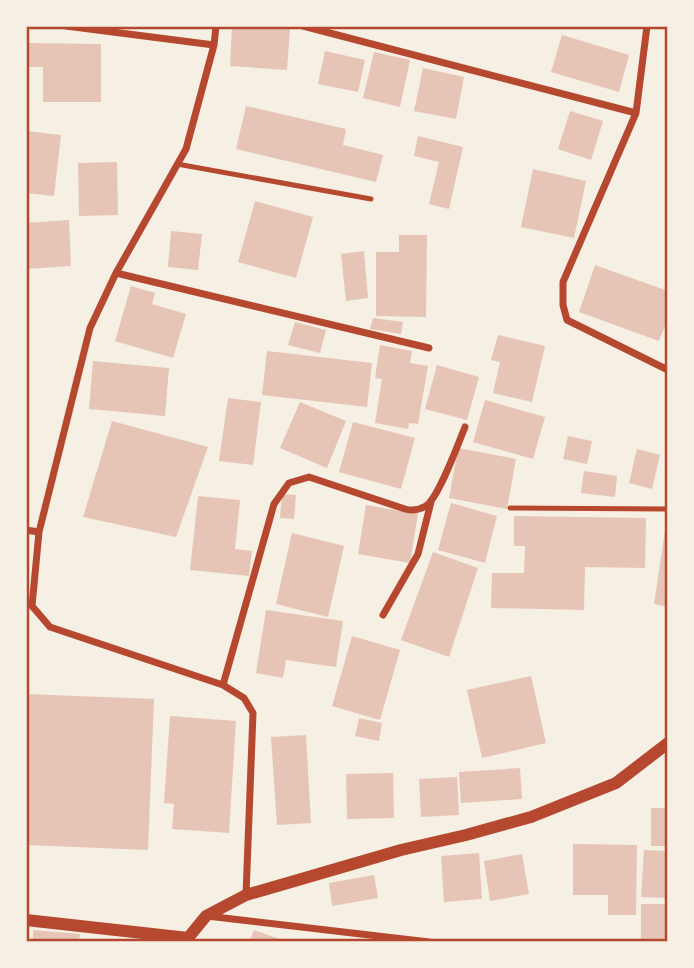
<svg xmlns="http://www.w3.org/2000/svg" width="694" height="968" viewBox="0 0 694 968" font-family="Manrope,sans-serif">
<style>
.building{fill:#e6c5b7}
.lines{fill:none;stroke-linecap:round;stroke-linejoin:round}
.service{stroke:#b5482f;stroke-width:5}
.minor{stroke:#b5482f;stroke-width:7}
.tertiary{stroke:#b5482f;stroke-width:12}
.neatline{fill:none;stroke:#b5482f;stroke-width:2.5}
</style>
<rect width="100%" height="100%" fill="#f6efe4"/>
<path class="building" d="M232 26 290 29 287 70 230 66Z
M562 35 629 55 619 92 551 72Z
M27 43 101 44V102H43V67H27Z
M325 51 365 60 358 92 318 84Z
M374 52 410 60 400 107 363 98Z
M423 68 464 77 456 119 414 111Z
M246 106 346 129 343 145 383 155 376 182 236 149Z
M570 111 603 121 591 160 558 149Z
M26 131 61 135 54 196 26 193Z
M418 136 463 147 449 209 429 204 439 162 414 156Z
M117 162 118 215 79 216 78 163Z
M533 169 586 181 574 238 521 227Z
M255 201 313 217 296 278 238 262Z
M69 220 71 266 26 269V223Z
M171 231 202 234 198 270 168 267Z
M399 235H427L426 317 376 316V252H399Z
M364 251 368 298 346 301 341 254Z
M595 265 668 291V318L659 341 579 312Z
M131 286 155 293 152 304 186 314 173 358 115 341Z
M373 318 403 322 401 334 370 329Z
M295 322 326 330 320 353 288 345Z
M498 335 545 346 532 402 493 393 500 362 491 360Z
M380 345 412 351 410 363 428 366 418 424 409 423 408 429 375 423 382 379 375 378Z
M267 351 372 363 367 407 262 395Z
M93 361 169 368 165 416 89 409Z
M437 365 479 377 467 420 425 409Z
M228 398 261 402 253 465 219 461Z
M485 400 545 417 533 459 473 442Z
M300 402 346 421 327 468 280 448Z
M112 421 208 447 176 537 83 517Z
M353 422 415 438 401 489 339 472Z
M568 436 592 441 587 464 563 459Z
M458 448 516 459 507 509 449 498Z
M637 449 660 455 652 489 629 483Z
M584 471 617 476 615 497 581 493Z
M282 494 296 495 294 519 280 518Z
M198 496 240 500 235 549 252 551 249 576 190 570Z
M451 503 497 516 485 563 438 550Z
M366 505 418 514 410 563 358 554Z
M514 516 646 518 645 568 585 567 584 610 491 608 492 573H524L525 546H514Z
M666 524H668V607L654 604Z
M292 533 344 546 328 617 276 604Z
M433 552 478 568 449 657 401 640Z
M266 610 343 621 336 667 286 660 283 678 256 673Z
M352 636 400 650 380 720 332 706Z
M531 676 546 743 482 758 467 690Z
M26 694 154 699 148 850 26 845Z
M170 716 236 721 229 833 172 829 174 804 164 803Z
M359 718 382 723 379 741 355 736Z
M306 735 311 823 277 825 271 737Z
M520 768 522 799 461 803 459 772Z
M393 773 394 818 347 819 346 774Z
M457 777 459 815 421 817 419 779Z
M651 808H668V846H651Z
M573 844 637 845 636 915H608V895H573Z
M644 850 668 851V898L641 897Z
M479 853 482 899 444 902 441 856Z
M522 854 529 894 490 901 484 861Z
M374 875 378 898 332 906 329 883Z
M641 904H668V942H641Z
M33 930 80 934 79 942H33Z
M254 930 285 941V942H249Z"/>
<g class="lines">
<path class="service" d="M177 164 371 199
M510 508 668 509"/>
<path class="minor" d="M66 26 214 45
M216 26 214 45 186 149 116 273 90 328 39 532 32 606 50 627 223 685 244 698 253 713 246 895
M303 26 636 113
M647 26 636 113 563 282V305L567 320 668 370
M116 273 429 348
M26 530 39 532
M383 615 418 554 431 502
M223 685 274 504 289 483 309 477 405 509C412 511 419 510 426 506 439 497 458 444 465 427
M207 916 429 942"/>
<path class="tertiary" d="M26 920 188 938
M188 938 206 916 246 895 401 850 466 835 531 817 616 783 668 743"/>
</g>
<rect width="694" height="968" fill="none" stroke="#f6efe4" stroke-width="56"/>
<rect x="28" y="28" width="638" height="912" class="neatline"/>
</svg>
